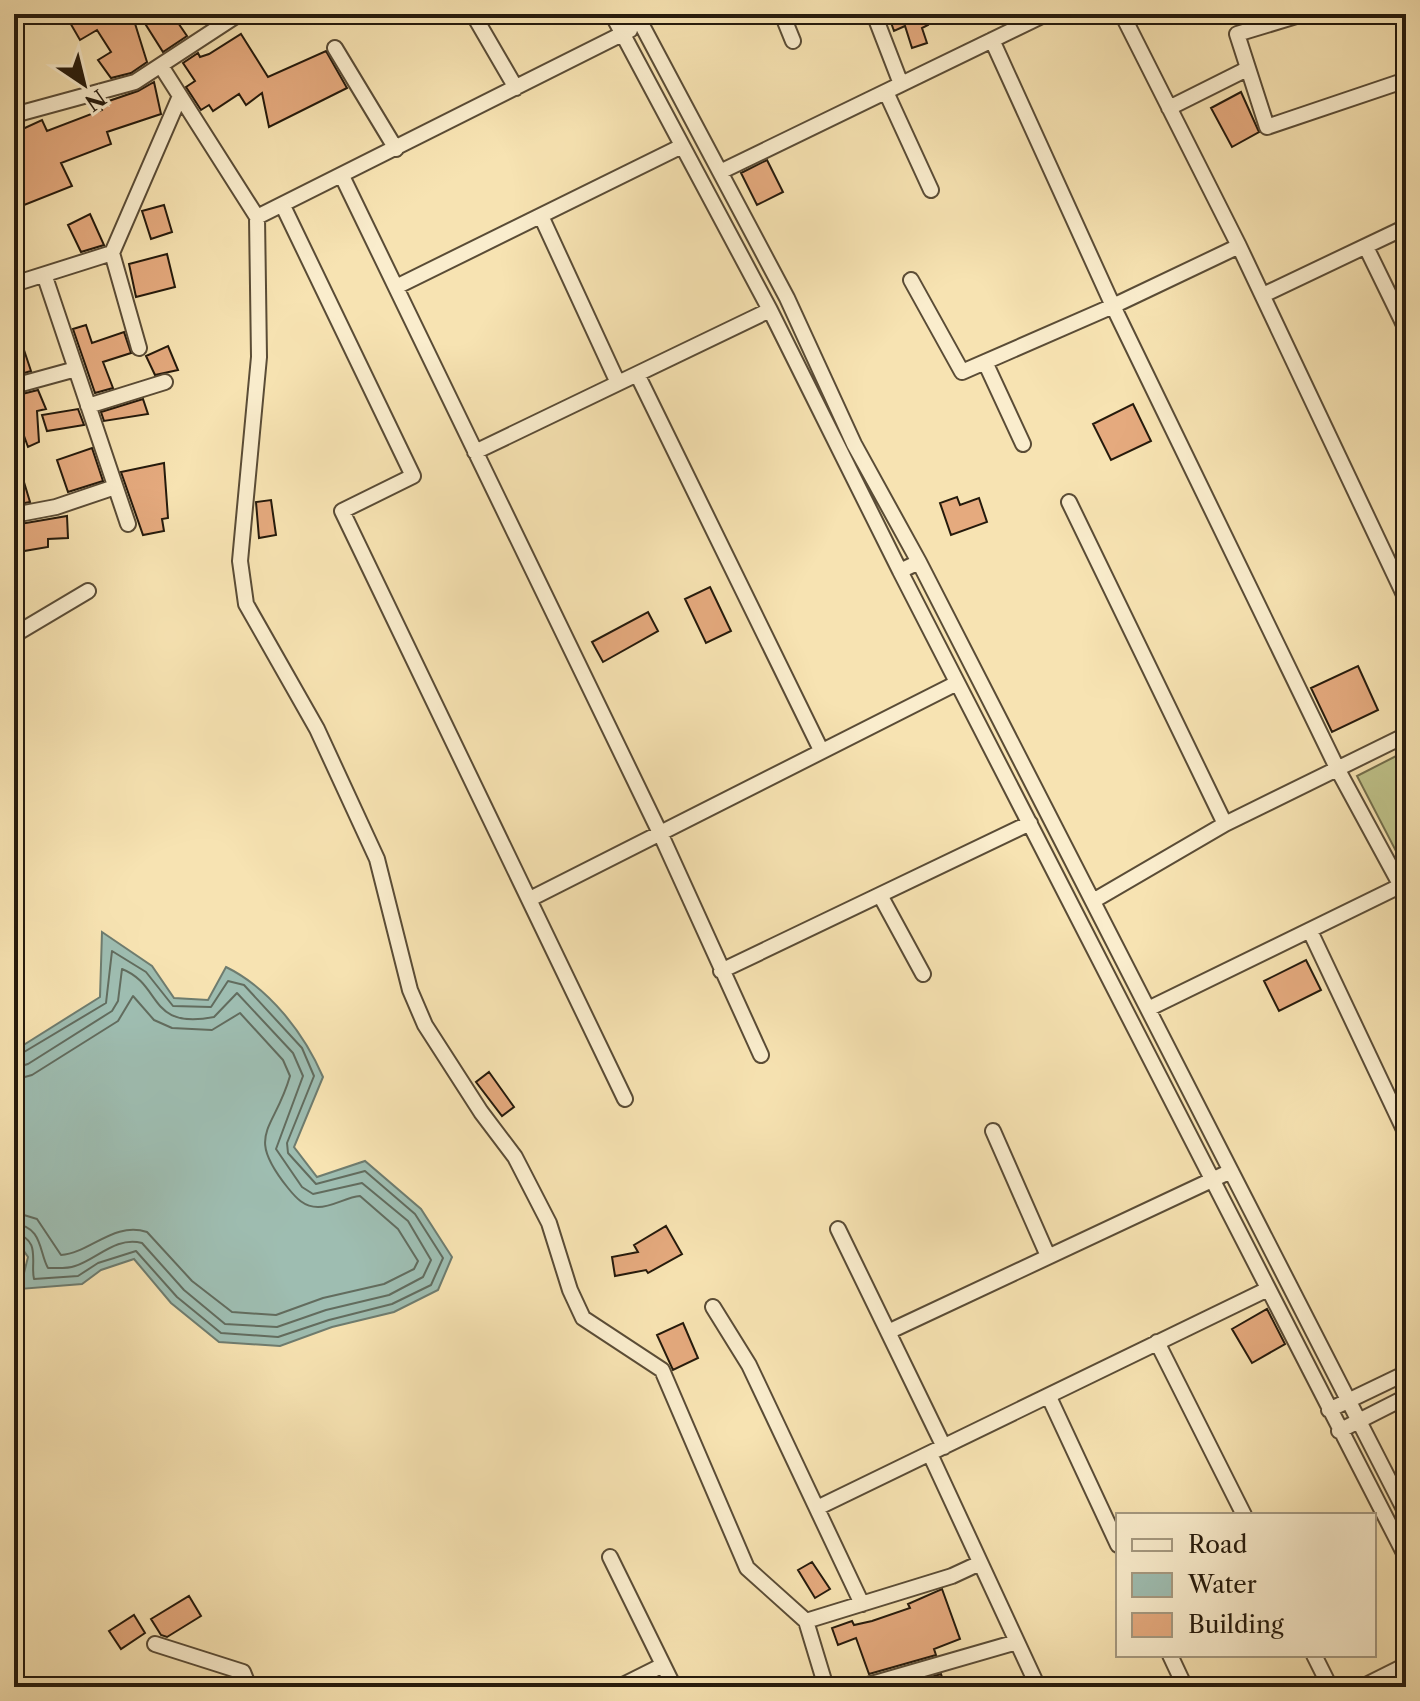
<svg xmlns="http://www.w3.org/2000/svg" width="1420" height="1701" viewBox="0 0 1420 1701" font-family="'Libre Caslon Text',serif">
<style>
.green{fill:#bfc38a;stroke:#726e4b;stroke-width:2}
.water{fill:#9ebdb1;stroke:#6e7c6f;stroke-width:2}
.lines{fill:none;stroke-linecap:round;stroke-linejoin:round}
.shore{stroke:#626c5e;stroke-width:2}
.building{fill:#e5aa7e;stroke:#251a0c;stroke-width:2}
.minor-casing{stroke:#5a4c36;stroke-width:18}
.minor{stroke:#faedcd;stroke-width:14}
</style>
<rect width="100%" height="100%" fill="#f7e3b2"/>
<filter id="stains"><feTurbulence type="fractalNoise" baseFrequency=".0025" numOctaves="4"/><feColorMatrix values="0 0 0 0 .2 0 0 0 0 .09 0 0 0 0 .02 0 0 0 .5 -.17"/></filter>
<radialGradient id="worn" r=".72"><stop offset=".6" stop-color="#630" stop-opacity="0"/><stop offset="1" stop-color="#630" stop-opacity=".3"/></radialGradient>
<path class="green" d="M1406 751V851L1398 855 1357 776Z"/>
<path class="water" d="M102 932 152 966 174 998 208 1000 226 967C269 988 304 1033 323 1077L294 1147 317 1177 365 1161 421 1209 452 1257 438 1290 394 1312 332 1327 280 1346 219 1342 171 1303 134 1259 101 1270 82 1284 20 1289 28 1257 14 1237V1051L100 997Z"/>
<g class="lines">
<path class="shore" d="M14 1058 106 1003 112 951 146 972 173 1006 211 1007 228 981 244 985 302 1048 314 1076 287 1143 288 1153 316 1184 365 1171 415 1214 443 1258 431 1285 392 1304 329 1320 278 1337 221 1333 177 1297 136 1251 98 1263 78 1276 34 1279C30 1264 42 1238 14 1234
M14 1068 28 1064 112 1011 118 1001 122 969C163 985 147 1030 214 1017L237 993 293 1053 303 1076 276 1149 302 1187 313 1194 362 1183 408 1221 431 1260 423 1277 389 1295 326 1310 277 1327 225 1324 184 1290 142 1243C116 1236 97 1259 75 1266 67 1269 56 1268 48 1268 39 1253 43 1226 14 1224
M14 1080 32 1075 118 1021 133 996 154 1020 172 1028 212 1030 240 1013 283 1060 290 1076C274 1132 244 1133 288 1188 296 1198 304 1207 318 1207 333 1207 346 1197 360 1196L398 1229 418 1261 414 1269 384 1284 323 1298 276 1315 232 1312 192 1281 147 1232C114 1221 90 1253 61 1255L37 1219 14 1212"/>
</g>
<path class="building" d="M65 14H132L147 62 131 73 111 78 98 60 111 52 97 30 80 40Z
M139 14H172L187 36 163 52Z
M888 14H934L926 18 928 25 922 28 927 43 912 48 905 26 894 31Z
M241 34 268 77 326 51 347 88 269 127 262 93 246 105 239 94 213 111 209 105 201 110 186 87 195 81 183 63 198 53 200 57 209 54Z
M154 82 161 114 107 132 111 144 61 163 72 186 14 209V133L42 120 47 131 102 110 100 104 138 91Z
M1241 92 1259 132 1232 147 1211 108Z
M767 160 783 192 757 205 741 173Z
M164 205 172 232 151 239 142 211Z
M90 214 104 245 81 252 68 225Z
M167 254 175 287 136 297 129 264Z
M86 325 92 343 124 332 131 353 103 362 113 388 95 393 73 329Z
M17 329 31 371 14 376V330Z
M168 346 178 370 155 375 146 356Z
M38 390 46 409 37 411 39 442 28 447 14 408V396Z
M143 399 148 414 104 421 101 412Z
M1133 404 1151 441 1111 460 1093 424Z
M78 409 84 425 47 431 42 415Z
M92 448 103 481 68 492 57 460Z
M17 459 30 502 14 505V460Z
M164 463 168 518 162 519 164 531 143 535 121 472Z
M957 497 960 505 979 498 987 522 951 535 940 503Z
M271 500 276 535 259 538 256 502Z
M67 516 68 538 48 539V547L24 551 21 534 14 535V525Z
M710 587 731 631 706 643 685 599Z
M648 612 658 631 603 662 592 642Z
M1358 666 1378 710 1332 732 1311 688Z
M1306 960 1321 990 1279 1011 1264 981Z
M489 1072 514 1107 502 1116 476 1082Z
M666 1226 682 1254 648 1273 646 1270 615 1276 612 1257 638 1252 634 1245Z
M1267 1309 1285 1344 1252 1363 1232 1329Z
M683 1323 698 1358 673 1370 657 1335Z
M812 1562 830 1589 815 1598 798 1570Z
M942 1589 960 1639 934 1649 936 1655 869 1674 856 1638 838 1645 832 1628 852 1621 854 1625 872 1621 910 1608 908 1604Z
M189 1596 201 1616 167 1637 161 1635 151 1619Z
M134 1615 145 1633 121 1649 109 1631Z
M941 1674 945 1687H923L921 1680Z"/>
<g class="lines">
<defs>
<path id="minor" d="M473 14 516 88
M612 14 770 310 900 571
M636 14 787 298 854 444 919 562 1406 1513
M782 14 793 41
M874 14 901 84
M1122 14 1239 246 1406 599
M1303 14 1237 34 1267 127 1406 80
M992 40 1113 306 1239 246
M335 48 396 149
M161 66 257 217 259 357 240 561 246 604 317 729 377 859 410 990 425 1025 481 1112 515 1157 549 1223 570 1290 583 1318 662 1370 747 1568 806 1621 826 1687
M886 92 931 190
M1169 108 1247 69
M14 115 135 82 239 14
M720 172 1046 14
M342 176 661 835 761 1055
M283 206 413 476 342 511 625 1099
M541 216 618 383
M257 217 630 30
M1366 247 1406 329
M112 253 139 348
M45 277 128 524
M911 280 962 372 1113 306 1338 770 1401 886
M14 284 112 253 180 96
M396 287 682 146
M1263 295 1406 227
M985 362 1023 444
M637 374 821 750
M14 386 76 369
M88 406 165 382
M475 452 770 310
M1069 502 1225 824
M14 515 56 507 115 487
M919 562 900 571 1406 1557
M14 635 88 591
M880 895 923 974
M530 899 957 683
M1093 901 1225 824 1406 735
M1310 931 1406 1134
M721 971 1030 823
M1148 1009 1406 883
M993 1131 1048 1256
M838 1229 944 1447
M713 1307 749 1365 862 1604
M888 1332 1231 1171
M1157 1342 1244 1515
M1049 1397 1118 1545
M1329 1410 1406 1373
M1339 1431 1406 1397
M930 1454 1038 1687
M817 1508 1268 1289
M610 1557 674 1687
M806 1621 952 1576 980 1563
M155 1644 243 1672 249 1687
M1170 1655 1185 1687
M1314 1655 1330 1687
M619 1687 663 1665
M861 1687 1017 1642
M1362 1687 1406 1665"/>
</defs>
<use href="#minor" class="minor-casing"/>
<use href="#minor" class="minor"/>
</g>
<rect width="1420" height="1701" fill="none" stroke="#f7e3b2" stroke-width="48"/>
<rect x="16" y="16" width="1388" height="1669" fill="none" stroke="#251a0c" stroke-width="4"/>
<rect x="24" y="24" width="1372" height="1653" fill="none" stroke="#251a0c" stroke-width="2"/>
<rect x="1116" y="1513" width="260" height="144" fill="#faedcd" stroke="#a59980" stroke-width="2"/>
<rect x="1132" y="1539" width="40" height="12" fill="#faedcd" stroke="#a59980" stroke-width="2"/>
<text x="1188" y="1553" font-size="24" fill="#251a0c">Road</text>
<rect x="1132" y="1573" width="40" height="24" fill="#9ebdb1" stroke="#a59980" stroke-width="2"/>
<text x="1188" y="1593" font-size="24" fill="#251a0c">Water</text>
<rect x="1132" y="1613" width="40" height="24" fill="#e5aa7e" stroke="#a59980" stroke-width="2"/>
<text x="1188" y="1633" font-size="24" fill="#251a0c">Building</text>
<g transform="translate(84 84) rotate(145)" stroke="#faedcd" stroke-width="6" paint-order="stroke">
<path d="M0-6L14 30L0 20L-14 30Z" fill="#251a0c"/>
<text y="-12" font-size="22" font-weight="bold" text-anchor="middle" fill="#251a0c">N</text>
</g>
<rect width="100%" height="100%" filter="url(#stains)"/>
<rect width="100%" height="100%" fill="url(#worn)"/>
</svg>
